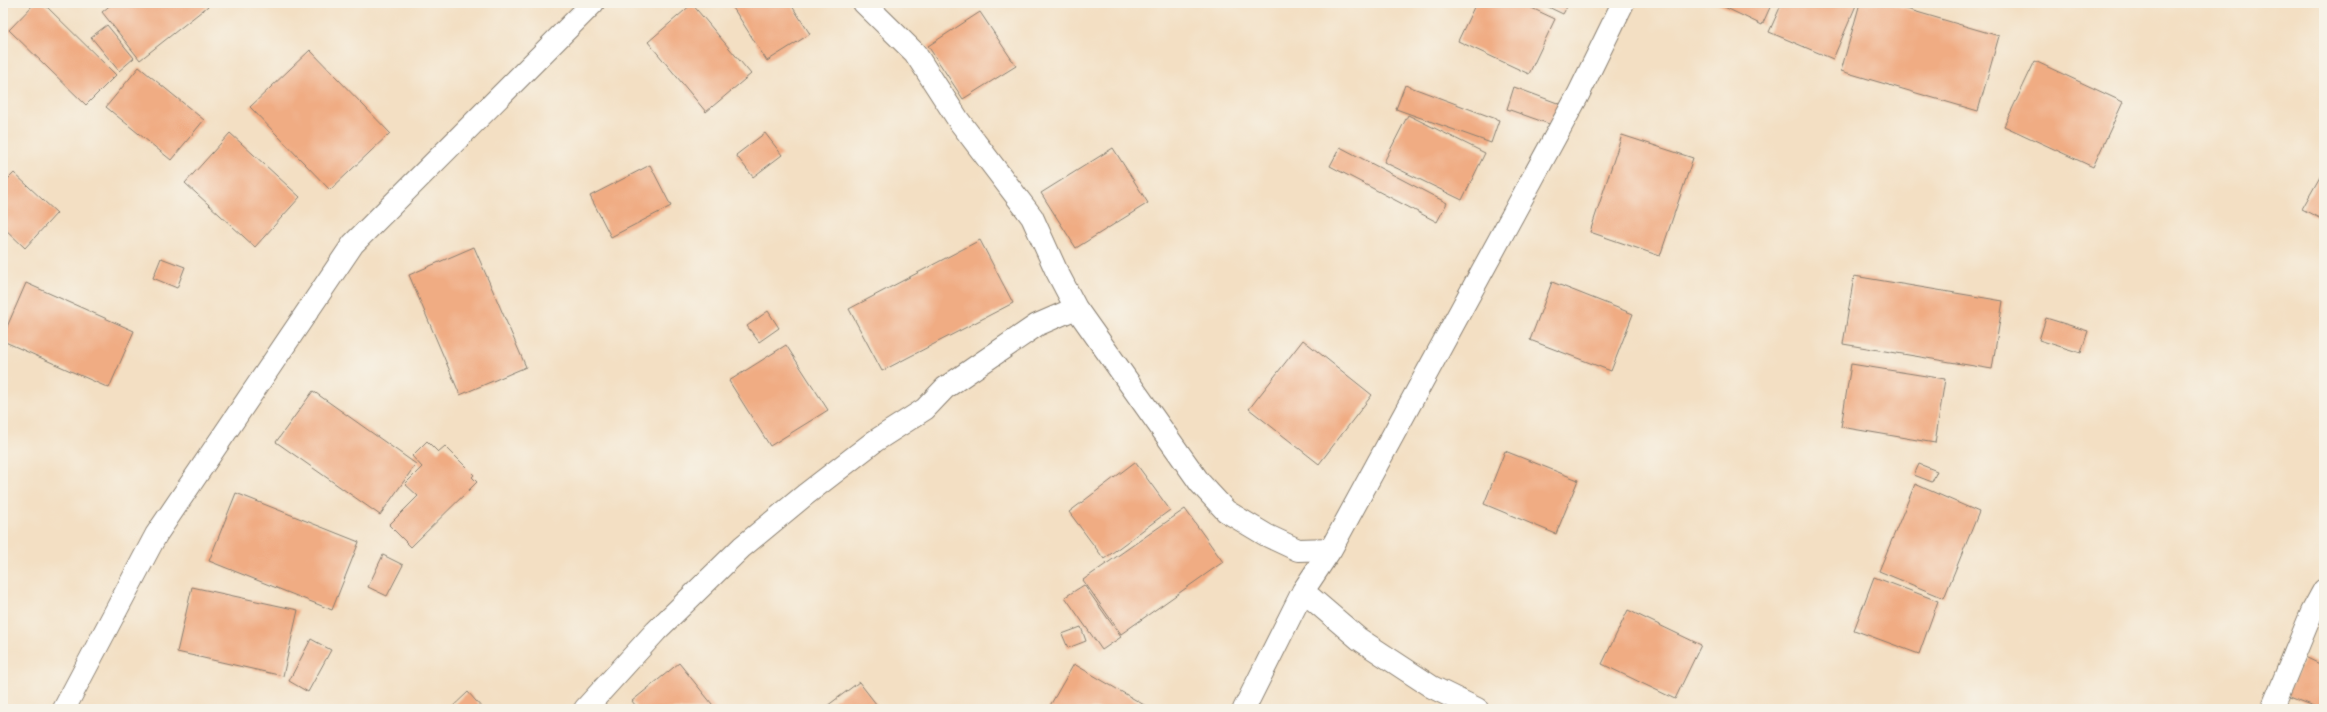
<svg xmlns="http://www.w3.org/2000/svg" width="2327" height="712" viewBox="0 0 2327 712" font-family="'IM FELL English',serif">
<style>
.building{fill:#f0ac83}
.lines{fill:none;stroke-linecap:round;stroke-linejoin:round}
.minor-casing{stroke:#887e70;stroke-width:24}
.minor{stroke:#fff;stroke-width:22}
</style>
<rect width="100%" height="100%" fill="#f7f3e8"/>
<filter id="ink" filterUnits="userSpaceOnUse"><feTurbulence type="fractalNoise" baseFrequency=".025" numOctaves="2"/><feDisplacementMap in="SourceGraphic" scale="8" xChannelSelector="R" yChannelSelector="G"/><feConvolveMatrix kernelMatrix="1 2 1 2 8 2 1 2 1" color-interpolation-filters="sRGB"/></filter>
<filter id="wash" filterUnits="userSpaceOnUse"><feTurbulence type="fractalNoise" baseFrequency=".012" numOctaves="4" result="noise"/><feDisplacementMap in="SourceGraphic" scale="16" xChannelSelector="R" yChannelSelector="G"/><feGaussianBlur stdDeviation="0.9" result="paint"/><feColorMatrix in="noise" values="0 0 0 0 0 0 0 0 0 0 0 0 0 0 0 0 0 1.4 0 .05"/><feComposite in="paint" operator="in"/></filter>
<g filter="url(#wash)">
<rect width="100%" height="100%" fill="#f3dfc3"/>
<g id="blocks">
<path class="building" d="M35 3H43L116 75 86 105 9 30Z
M113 3H212L140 60 102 12Z
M730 3H790L810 34 767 61Z
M1476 3H1521L1555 19 1529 74 1458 41Z
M1540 3H1569L1563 14Z
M1716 3H1772L1762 25Z
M1782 3H1857L1833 59 1769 32Z
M1860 3H1886L1999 36 1978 111 1841 71Z
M692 4 751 74 706 112 648 42Z
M980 12 1016 66 963 99 928 46Z
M107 25 134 58 119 71 91 37Z
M310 50 390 133 330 190 250 107Z
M2035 61 2123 102 2093 167 2004 126Z
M139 67 204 120 171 160 106 107Z
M1405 85 1499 120 1491 143 1396 109Z
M1514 87 1560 104 1552 125 1507 109Z
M1408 115 1485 153 1462 200 1384 162Z
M230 133 300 197 255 247 185 183Z
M765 133 782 155 753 177 736 155Z
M1622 135 1693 158 1660 256 1590 232Z
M1340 147 1447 203 1437 222 1330 166Z
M1113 148 1148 203 1076 248 1041 193Z
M650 165 671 206 611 237 590 196Z
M14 173 57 213 25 248 3 227V184Z
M2320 177 2324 179V213L2321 219 2302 209Z
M980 240 1013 303 882 371 849 309Z
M474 247 526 367 460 395 409 275Z
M161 258 185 267 177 288 153 278Z
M1854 276 2003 301 1992 369 1843 344Z
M1552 282 1633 314 1611 371 1530 340Z
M26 283 134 331 109 388 3 341V336Z
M768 311 779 328 759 342 747 326Z
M2046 318 2088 331 2081 353 2039 340Z
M1303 340 1372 395 1319 464 1249 409Z
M786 345 828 410 770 446 729 381Z
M1851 364 1945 379 1935 443 1841 427Z
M313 391 416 464 380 515 276 442Z
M427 441 438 452 445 446 474 475 472 477 477 482 411 547 389 525 418 496 405 484 422 467 412 456Z
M1505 451 1578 480 1556 534 1484 504Z
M1135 462 1170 510 1104 559 1069 512Z
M1919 464 1937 471 1932 482 1914 475Z
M1915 484 1979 512 1944 598 1879 571Z
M236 493 359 542 332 610 209 561Z
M1185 509 1223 562 1121 634 1083 580Z
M383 555 403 565 387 596 368 587Z
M1874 577 1938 601 1919 654 1854 630Z
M1084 585 1121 637 1102 650 1065 597Z
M192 587 298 610 283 676 177 652Z
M1628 610 1701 645 1675 699 1602 664Z
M1081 627 1086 641 1068 648 1062 634Z
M311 639 331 650 308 692 289 681Z
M2305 657 2324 666V703L2321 709 2287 696Z
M679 663 716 709H638L632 701Z
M1074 664 1151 709H1048Z
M859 682 880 709H823Z
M468 692 483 709H450Z"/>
</g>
</g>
<g filter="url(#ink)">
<use href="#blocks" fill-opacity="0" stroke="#887e70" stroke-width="1"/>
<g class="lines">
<defs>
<path id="minor" d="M864 3 915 53 959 121 1032 217 1056 270 1076 308 1200 483 1226 511 1266 535 1298 550 1331 549
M1303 591 1359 639 1432 687 1477 709
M64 709 156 535 353 244 593 3
M585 709 656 631 742 547 805 495 875 441 925 409 945 388 1037 325 1076 308
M1244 709 1303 591 1331 549 1578 95 1623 3
M2272 709 2312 612 2324 590"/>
</defs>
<use href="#minor" class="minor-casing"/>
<use href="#minor" class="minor"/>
</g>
</g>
<rect width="2327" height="712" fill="none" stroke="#f7f3e8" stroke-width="16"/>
</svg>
